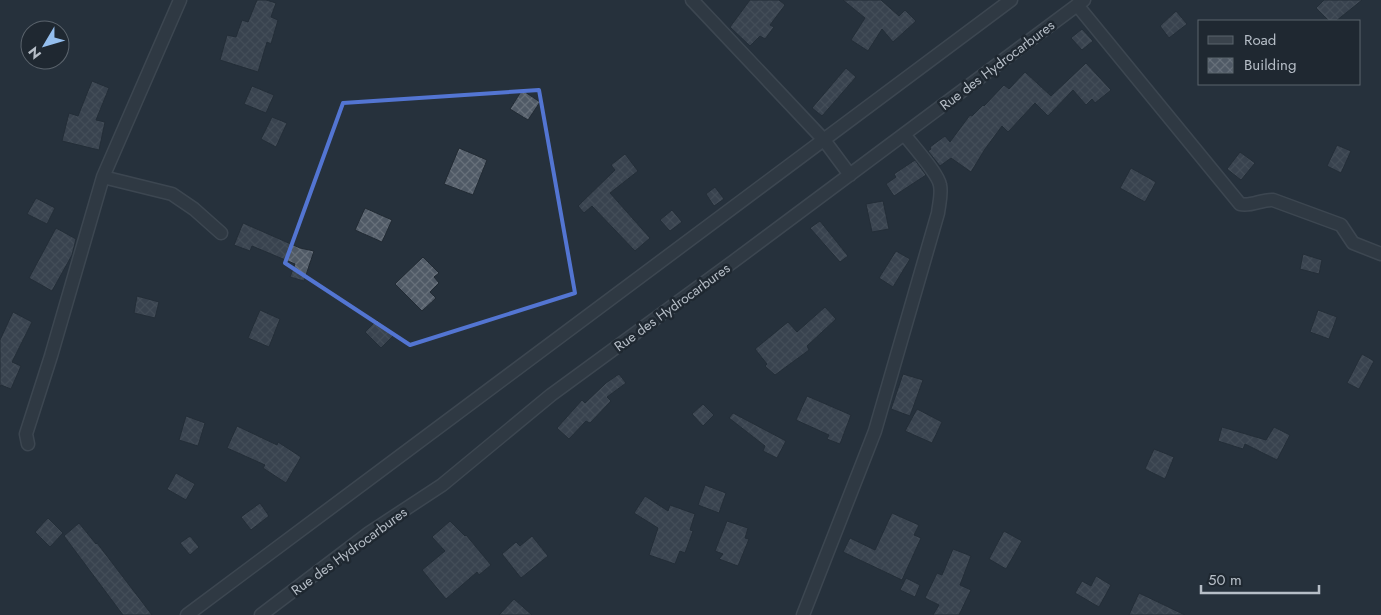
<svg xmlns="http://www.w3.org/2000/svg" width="1381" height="615" viewBox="0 0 1381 615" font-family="Jost,sans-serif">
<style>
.building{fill:url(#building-cross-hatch);stroke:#212a33}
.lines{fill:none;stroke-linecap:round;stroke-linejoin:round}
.minor-casing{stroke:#58616a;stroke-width:15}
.minor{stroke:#3a434c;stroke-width:12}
.marked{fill:none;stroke:#5375d2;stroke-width:4;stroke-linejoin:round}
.labels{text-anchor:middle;stroke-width:5;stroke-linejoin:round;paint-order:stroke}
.street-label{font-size:14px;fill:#b6bec7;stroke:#1f2831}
</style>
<defs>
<pattern id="building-cross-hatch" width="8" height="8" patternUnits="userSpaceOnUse" patternTransform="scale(1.25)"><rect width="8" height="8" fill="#505a66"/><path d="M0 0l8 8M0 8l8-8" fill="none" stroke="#67707a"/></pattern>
</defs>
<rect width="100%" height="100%" fill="#26313c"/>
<path class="building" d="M257 0H266L276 3 271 17 278 20 271 44 267 42 258 72 220 60 227 35 236 37 242 20 248 22Z
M750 0H779L785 5 770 25 774 27 765 39 760 36 750 46 730 27Z
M843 0H881L899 16 905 10 916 21 893 42 882 29 868 51 851 40 865 18Z
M1324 0H1362L1336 21H1329L1316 8Z
M1176 11 1187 24 1169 38 1160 26Z
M1082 29 1093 41 1082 50 1071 38Z
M1086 63 1111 90 1095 103 1092 99 1086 105 1073 90 1048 116 1035 103 1008 132 1002 126 985 149 971 172 951 158 940 166 928 151 931 149 930 147 945 136 950 142 970 115 972 116 983 105 984 106 1004 85 1009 89 1025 72 1051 96Z
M846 68 856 77 822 116 812 108Z
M92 81 109 88 96 120 105 122 99 150 62 141 69 113 78 116Z
M252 86 274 95 266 113 244 104Z
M522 90 540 102 528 120 510 109Z
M272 117 287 123 276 147 261 139Z
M1337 145 1351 151 1341 173 1327 166Z
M459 148 487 160 473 195 444 184Z
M1240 152 1255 163 1241 180 1227 169Z
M625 154 638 171 610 193 650 238 635 251 592 206 584 213 578 206 615 170 611 165Z
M915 160 926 175 894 196 886 184 896 177 894 174Z
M1131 168 1156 182 1145 202 1120 188Z
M715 187 724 199 714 206 706 194Z
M36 198 55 208 47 224 27 214Z
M883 201 889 229 872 232 866 204Z
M365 208 392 220 382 242 355 230Z
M672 210 682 222 670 231 660 220Z
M820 221 848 256 840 262 810 228Z
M243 223 300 248 314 251 304 281 290 277 295 264 252 246 250 251 234 245Z
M56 228 76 239 72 255 52 291 29 278Z
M896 251 910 259 893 287 879 278Z
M1303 254 1322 260 1319 274 1300 269Z
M423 257 439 273 434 277 439 283 430 292 436 298 422 311 395 284Z
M137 296 159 302 155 318 134 313Z
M825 307 836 319 807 346 809 350 775 375 765 366 767 364 755 349 788 322 797 332Z
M260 310 280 319 269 347 248 338Z
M1318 310 1337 317 1329 339 1310 332Z
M13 312 32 322 12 362 21 366 11 389 1 385 0 387V340Z
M377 320 393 336 381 348 365 332Z
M1362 354 1374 361 1359 389 1347 383Z
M619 374 626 383 607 397 611 401 590 423 586 421 569 439 557 428 582 400 585 403 606 383Z
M903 374 923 380 910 416 891 409Z
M807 396 851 415 840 444 827 439 829 435 796 420Z
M703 404 714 415 703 426 692 414Z
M917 409 942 422 932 443 905 431Z
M733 413 786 441 777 458 763 451 765 446 729 418Z
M186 416 205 423 198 446 179 440Z
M237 426 277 445 278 442 301 457 286 483 263 468 265 465 227 448Z
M1222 427 1266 440 1274 427 1290 435 1277 460 1245 444 1243 449 1218 441Z
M1154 449 1174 457 1165 479 1145 469Z
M176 473 195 484 186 500 167 489Z
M705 485 726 493 719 513 698 505Z
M645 496 668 511 670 505 695 514 690 530 693 531 685 553 680 551 675 564 649 555 658 528 634 513Z
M260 503 269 516 251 530 241 517Z
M892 513 919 525 914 535 921 538 902 580 843 552 850 538 875 550Z
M48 518 63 533 50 547 35 532Z
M450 521 465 536 466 535 491 565 479 575 477 572 446 599 422 570 445 551 432 537Z
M727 521 748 528 745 538 749 539 738 566 719 559 723 554 715 551Z
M79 523 96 544 97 543 152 615H123L64 536Z
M1004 531 1022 541 1006 569 989 559Z
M190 536 199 547 190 555 180 543Z
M532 536 548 556 521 578 502 554 516 542 520 546Z
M953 549 971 556 960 585 971 590 959 615H933L939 605 925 598 937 573 942 575Z
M1096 576 1111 585 1099 607 1075 593 1082 581 1091 586Z
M906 578 920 585 915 597 900 590Z
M1139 593 1185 615H1129Z
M514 599 532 615H499Z"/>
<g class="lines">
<defs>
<path id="minor" d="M692 0 824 140 850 175
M1077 5 1240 204C1251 207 1262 199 1273 200L1341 225 1353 243 1381 254
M103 177 172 194 194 209 221 233
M28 444 26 434 51 356 103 177 180 0
M187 615 1011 0
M261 615 369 533 442 485 551 395 734 261 1084 0
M803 615 875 431 938 213C939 204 942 194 940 185 938 173 912 145 904 134"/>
</defs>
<use href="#minor" class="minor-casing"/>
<use href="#minor" class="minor"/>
</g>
<path d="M0 0H1381V615H0ZM539 90 575 293 410 345 285 263 343 103Z" fill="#26313c" fill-opacity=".55" fill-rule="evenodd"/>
<path class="marked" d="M539 90 575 293 410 345 285 263 343 103Z"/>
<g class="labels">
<g class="street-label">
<text transform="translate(997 65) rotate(-37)" y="5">Rue des Hydrocarbures</text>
<text transform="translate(672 307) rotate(-36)" y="5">Rue des Hydrocarbures</text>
<text transform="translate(349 551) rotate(-36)" y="5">Rue des Hydrocarbures</text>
</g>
</g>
<rect x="1198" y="20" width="162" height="65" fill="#1f2831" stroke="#5b646d"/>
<rect x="1208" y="36" width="25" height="8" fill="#3a434c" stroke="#5b646d"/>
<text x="1244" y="45" font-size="15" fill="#b6bec7">Road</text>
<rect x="1208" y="58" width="25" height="15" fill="url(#building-cross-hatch)" stroke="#5b646d"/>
<text x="1244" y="70" font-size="15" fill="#b6bec7">Building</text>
<g transform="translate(45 45) rotate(232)"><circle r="24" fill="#1f2831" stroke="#5b646d"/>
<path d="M0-4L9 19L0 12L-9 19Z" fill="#94beee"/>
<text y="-8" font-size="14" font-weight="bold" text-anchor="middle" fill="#b6bec7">N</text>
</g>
<path d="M1201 585v8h118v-8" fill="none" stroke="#b6bec7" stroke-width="2.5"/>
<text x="1208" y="585" font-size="15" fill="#b6bec7" stroke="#1f2831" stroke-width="4" paint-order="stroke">50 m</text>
</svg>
